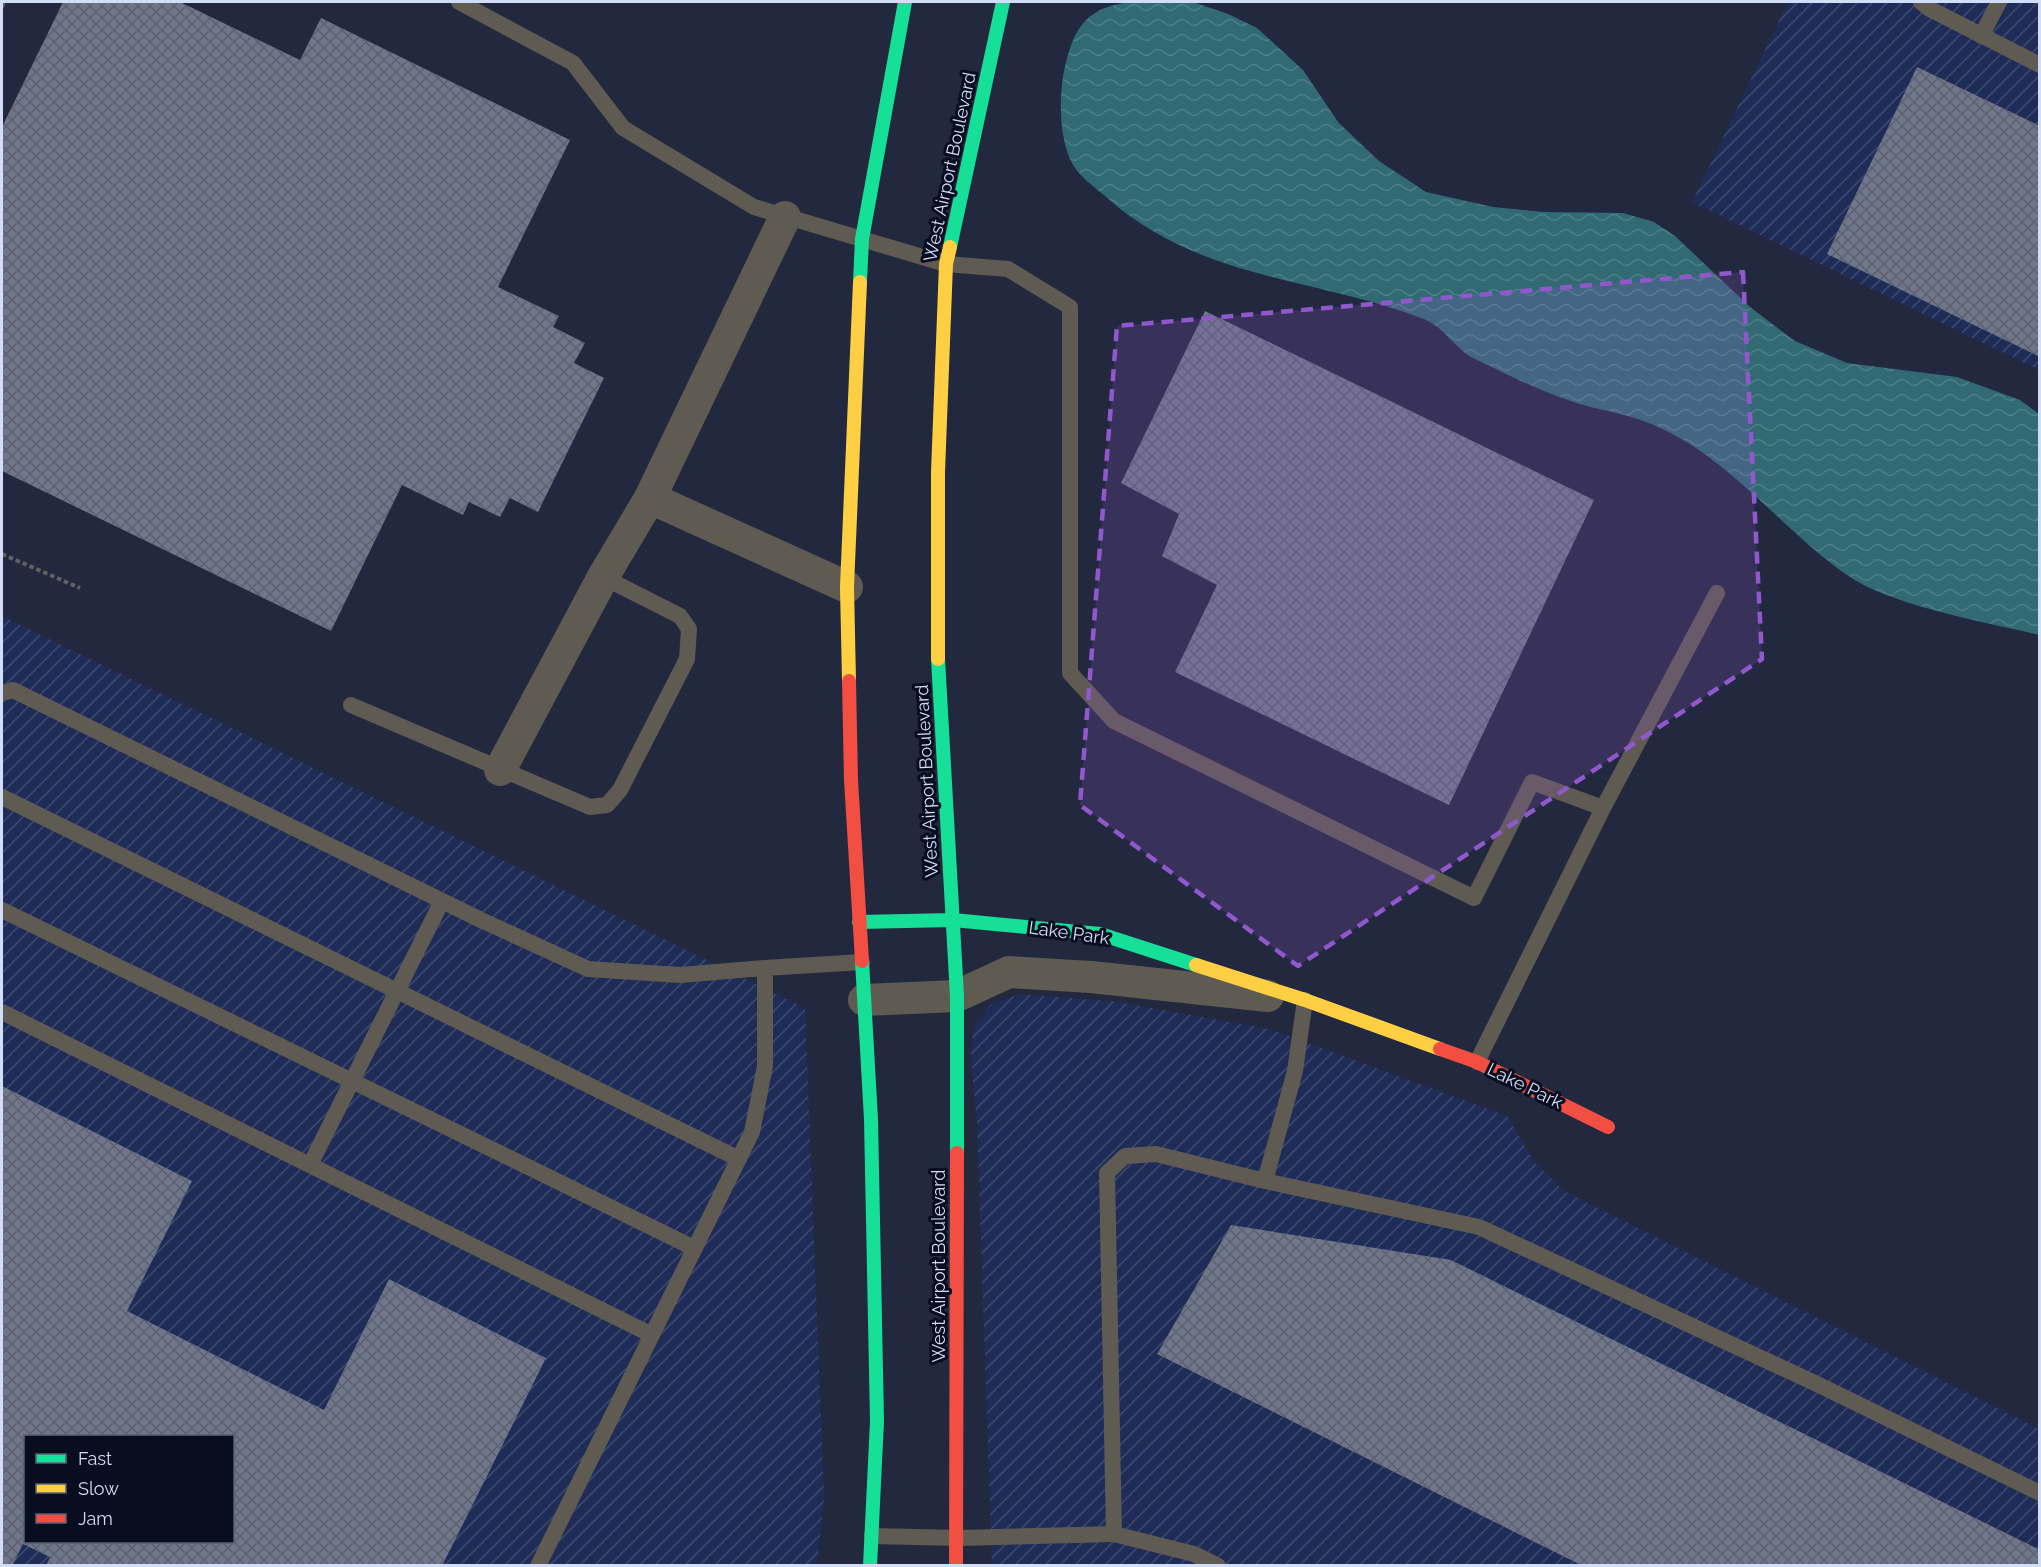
<svg xmlns="http://www.w3.org/2000/svg" width="2041" height="1567" viewBox="0 0 2041 1567" font-family="Raleway,sans-serif">
<style>
.industrial{fill:url(#industrial-furrows);fill-rule:evenodd}
.water{fill:url(#water-waves)}
.building{fill:url(#building-cross-hatch);fill-rule:evenodd}
.lines{fill:none;stroke-linecap:round;stroke-linejoin:round}
.path{stroke:#636261;stroke-width:4;stroke-dasharray:4.5 3;stroke-linecap:butt}
.lane{stroke:#5f5b52;stroke-width:16}
.street{stroke:#5f5b52;stroke-width:32}
.fast{stroke:#16e098;stroke-width:14}
.slow{stroke:#ffcf43;stroke-width:14}
.jam{stroke:#f24e42;stroke-width:14}
.marked{fill:#9158cd;fill-opacity:0.2;stroke:#9158cd;stroke-width:4.5;stroke-dasharray:12 8;stroke-linejoin:round}
.labels{text-anchor:middle;stroke-width:6;stroke-linejoin:round;paint-order:stroke}
.street-label{font-size:18px;fill:#d2ddf7;stroke:#080e20}
</style>
<defs>
<pattern id="industrial-furrows" width="10" height="10" patternUnits="userSpaceOnUse" patternTransform="scale(1.5)"><rect width="10" height="10" fill="#1e2c57"/><path d="M-1 1l2-2M0 10L10 0M9 11l2-2" fill="none" stroke="#3e4a70"/></pattern>
<pattern id="water-waves" width="16" height="10" patternUnits="userSpaceOnUse" patternTransform="scale(1.5)"><rect width="16" height="10" fill="#316a73"/><path d="M0 5q4-4 8 0t8 0" fill="none" stroke="#4e7f88"/></pattern>
<pattern id="building-cross-hatch" width="8" height="8" patternUnits="userSpaceOnUse" patternTransform="scale(1.5)"><rect width="8" height="8" fill="#6f7689"/><path d="M0 0l8 8M0 8l8-8" fill="none" stroke="#5c6170"/></pattern>
</defs>
<rect width="100%" height="100%" fill="#22293f"/>
<path class="industrial" d="M1788 2H2039V370L1692 202Z
M2 616 805 1008 824 1499 817 1565H2ZM26 1436H232V1542H26Z
M1020 994 1118 1002 1269 1029 1507 1116 1535 1163 1564 1191 2039 1429V1565H992L977 1123 971 1057 973 1028 990 1005Z"/>
<path class="water" d="M1131 2H1193L1228 14 1257 28 1303 70 1338 122 1379 161 1426 192 1493 207 1543 212 1623 213 1654 222 1675 236 1750 307 1795 341 1847 363 1957 377 2020 400 2039 414V635C1986 622 1891 606 1847 575 1778 527 1726 452 1646 422 1624 413 1599 410 1577 403 1542 392 1508 375 1475 359 1456 350 1444 327 1424 319 1312 276 1200 281 1105 196 1093 186 1076 174 1070 159 1058 132 1059 89 1066 62 1076 23 1090 7 1131 2Z"/>
<path class="building" d="M63 2H180L300 60 321 18 570 140 498 287 559 316 553 327 585 343 574 363 604 378 538 512 510 498 500 517 469 502 463 515 402 485 331 631 2 471V127Z
M1917 67 2040 126V357L1827 254Z
M1205 311 1594 500 1449 805 1175 672 1217 585 1162 556 1179 514 1121 483Z
M2 1086 192 1181 127 1311 324 1410 389 1279 546 1358 442 1566H46L50 1557 23 1544 12 1566H2ZM26 1436H232V1542H26Z
M1231 1225 1451 1260 2040 1550V1566H1583L1157 1354Z"/>
<g class="lines">
<path class="path" d="M2 7 4 2
M2 554 80 588"/>
<path class="lane" d="M459 2 573 63 623 128 754 207 946 264 1008 269 1070 307V673L1114 721 1474 898 1532 782 1603 808
M1921 2 1928 8 2040 65
M1981 36 1999 2
M2 693 13 690 481 920 588 969 680 975 765 968
M351 705 590 807 607 805 620 790 687 659 689 629 680 616 603 577
M2 797 739 1159
M2 910 694 1248
M2 1012 652 1335
M1477 1062 1603 808 1717 593
M310 1165 442 901
M1265 1181 1479 1227 1817 1384 2040 1493
M1114 1534 1107 1173 1125 1156 1156 1154 1265 1181 1295 1071 1305 1000
M872 1536 958 1538 1114 1534 1194 1554 1218 1566
M538 1566 752 1132 765 1066V968L862 962"/>
<path class="street" d="M650 498 847 587
M500 770 603 577 650 498 785 217
M864 1000 957 996 1009 972 1091 977 1268 996"/>
<path class="fast" d="M950 247 1003 2
M860 282 862 239 905 2
M938 659 957 996V1153
M859 922 953 920 1100 934 1196 965
M862 961 871 1119 877 1421 870 1566"/>
<path class="slow" d="M938 659V472L946 264 950 247
M849 681 847 587 860 282
M1196 965 1305 1000 1440 1049"/>
<path class="jam" d="M849 681 851 780 862 961
M1440 1049 1477 1062 1608 1127
M956 1566 957 1153"/>
</g>
<path class="marked" d="M1743 272 1762 659 1298 966 1080 805 1117 326Z"/>
<g class="labels">
<g class="street-label">
<text transform="translate(950 167) rotate(-78)" y="6">West Airport Boulevard</text>
<text transform="translate(927 781) rotate(-93)" y="6">West Airport Boulevard</text>
<text transform="translate(1069 933) rotate(8)" y="6">Lake Park</text>
<text transform="translate(1525 1086) rotate(26)" y="6">Lake Park</text>
<text transform="translate(939 1266) rotate(-90)" y="6">West Airport Boulevard</text>
</g>
</g>
<rect width="2041" height="1567" fill="none" stroke="#d2ddf7" stroke-width="6"/>
<rect x="24" y="1435" width="210" height="108" fill="#080e20" stroke="#596176" stroke-width="1.5"/>
<rect x="36" y="1454" width="30" height="9" fill="#16e098" stroke="#596176" stroke-width="1.5"/>
<text x="78" y="1465" font-size="18" fill="#d2ddf7">Fast</text>
<rect x="36" y="1484" width="30" height="9" fill="#ffcf43" stroke="#596176" stroke-width="1.5"/>
<text x="78" y="1495" font-size="18" fill="#d2ddf7">Slow</text>
<rect x="36" y="1514" width="30" height="9" fill="#f24e42" stroke="#596176" stroke-width="1.5"/>
<text x="78" y="1525" font-size="18" fill="#d2ddf7">Jam</text>
</svg>
